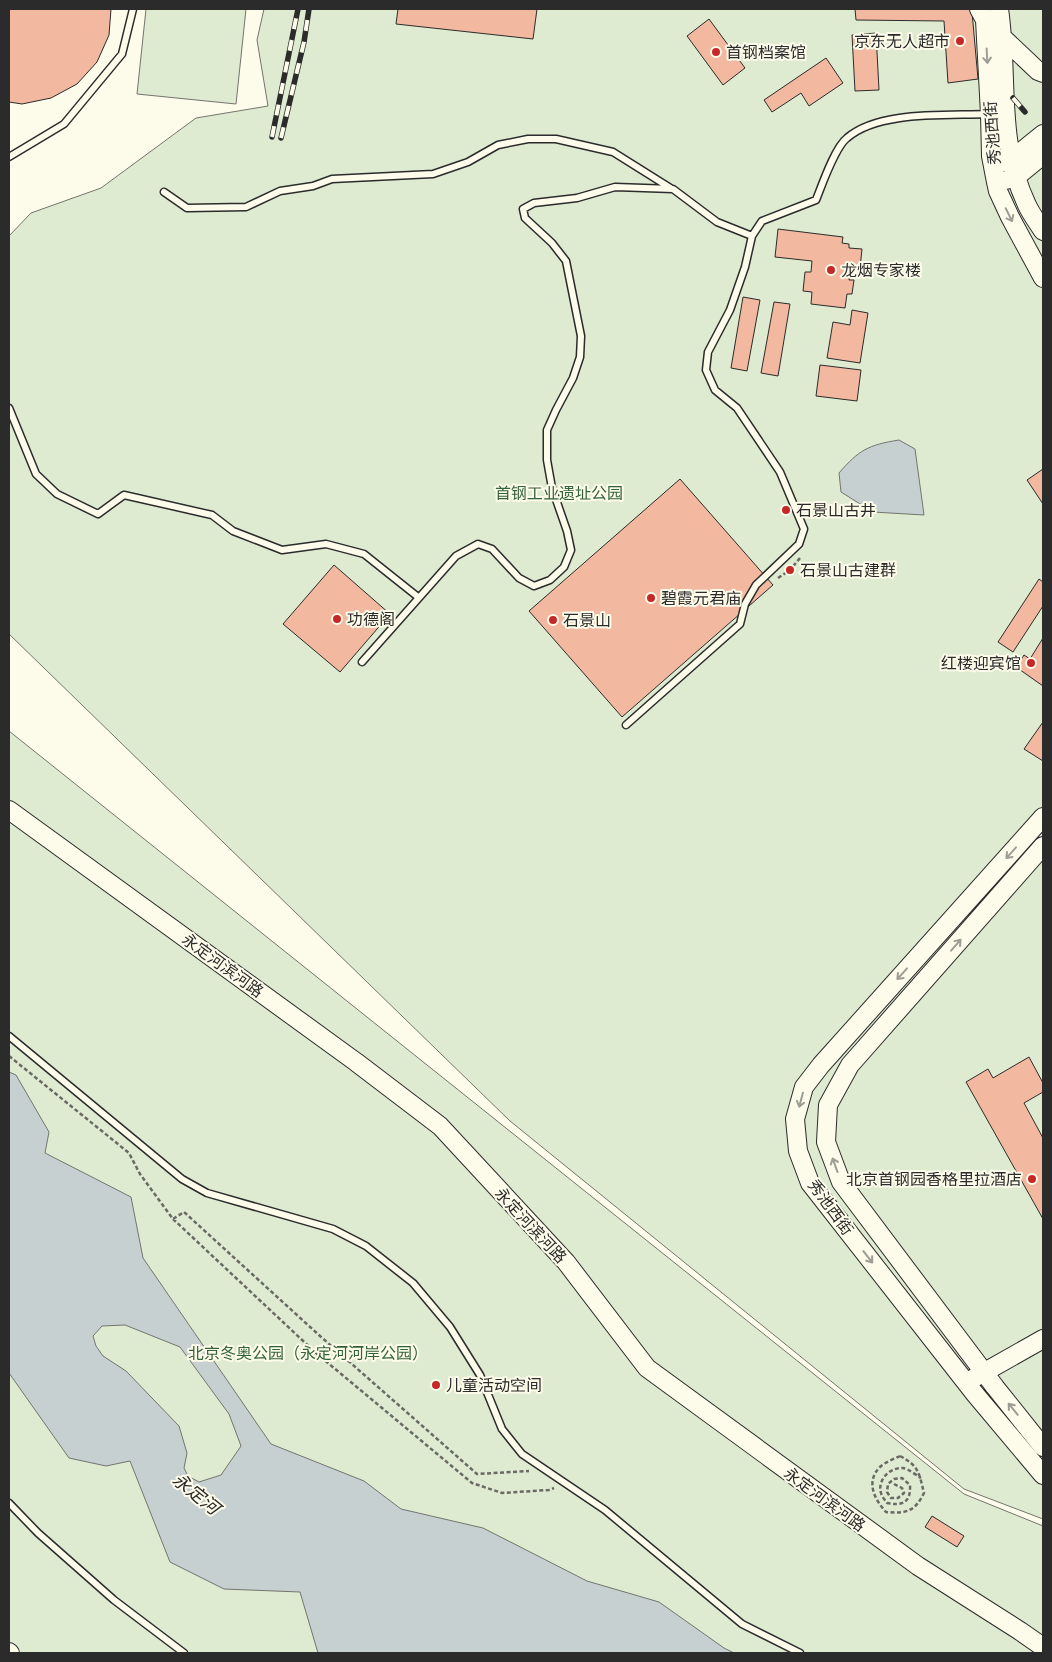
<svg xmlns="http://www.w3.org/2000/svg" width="1052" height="1662" viewBox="0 0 1052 1662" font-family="'Fira Sans Condensed','Noto Sans SC',sans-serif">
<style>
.green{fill:#deebd1;stroke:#74746e}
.water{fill:#c7d0d0;stroke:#74746e;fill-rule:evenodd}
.building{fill:#f2b8a0;stroke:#2b2b2b}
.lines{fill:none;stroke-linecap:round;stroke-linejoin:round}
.lane-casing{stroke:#2b2b2b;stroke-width:9}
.secondary-casing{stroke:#2b2b2b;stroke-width:20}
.path{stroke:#6a6964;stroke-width:2.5;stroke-dasharray:4 2.5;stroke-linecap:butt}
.lane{stroke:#fdfbea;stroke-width:6}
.secondary{stroke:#fdfbea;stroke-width:18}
.rail-casing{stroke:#2b2b2b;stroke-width:5.5}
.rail{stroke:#fdfbea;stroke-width:4;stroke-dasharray:11;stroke-linecap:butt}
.oneway{stroke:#9e9d94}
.poi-dot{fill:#c62828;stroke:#fdfbea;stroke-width:2}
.labels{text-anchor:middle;stroke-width:4;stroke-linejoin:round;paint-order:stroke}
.poi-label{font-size:16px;fill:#2b2b2b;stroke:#fdfbea;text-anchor:start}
.street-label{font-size:16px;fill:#2b2b2b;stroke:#fdfbea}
.park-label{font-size:16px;fill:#34623c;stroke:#fdfbea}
.water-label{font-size:18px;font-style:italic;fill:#2b2b2b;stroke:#fdfbea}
</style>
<rect width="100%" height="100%" fill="#fdfbea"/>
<path class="green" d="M146 9H246L236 104 137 94Z
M264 9H1043V1519L964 1489 510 1121 9 634V236L31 213 101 188 196 118 268 106 257 40Z
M9 731 964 1494 1043 1526V1653H9Z"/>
<path class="water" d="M899 440 915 449 924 515 873 512 841 492 839 473C859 450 868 445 899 440Z
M9 1072 16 1075 49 1132 45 1153 131 1197 143 1258 271 1444 364 1481 401 1509 483 1528 587 1581 659 1602 724 1648 734 1653H318L300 1592 224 1589 170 1562 130 1461 106 1466 69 1458 9 1373ZM125 1325 180 1347 229 1414 241 1446 221 1475 199 1482 188 1476 184 1468 187 1453 179 1426 126 1371 103 1356 96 1346 93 1336 102 1326Z"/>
<path class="building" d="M9 9H111L109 35 97 62 77 84 51 98 22 104 9 102Z
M398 9H537L533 39 396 24Z
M855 9H969L972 12 978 79 948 83 944 21 856 20Z
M709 19 745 68 723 85 687 36Z
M876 33 879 90 855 91 852 35Z
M826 58 843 83 809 106 801 93 772 112 764 100Z
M778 229 843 237 842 243 849 244V248L862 249 860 268 851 267 849 280H854L852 294H847L845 308 811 304 812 292 803 291 805 272H811L812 261 775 257Z
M743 297 760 300 747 371 731 368Z
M774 302 790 304 778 376 761 373Z
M852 310 868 313 860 363 827 358 833 322 850 325Z
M820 365 861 370 857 401 816 396Z
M1043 469V504L1027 480Z
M680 479 773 585 622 717 529 611Z
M334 565 390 614 340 672 283 624Z
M1039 579 1043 582V606L1013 652 998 642Z
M1043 638V686L1016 667 1024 655 1030 659Z
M1043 722V761L1024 749Z
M1029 1057 1043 1083V1092L1024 1103 1043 1138V1219L966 1082 988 1069 993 1078Z
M932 1516 964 1536 957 1547 925 1527Z"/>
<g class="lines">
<defs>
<path id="lane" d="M9 157 64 124 122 54 133 9
M164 192 187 208 246 207 280 191 313 186 332 179 433 174 468 162 498 145 528 139H556L613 152 672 189
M9 408 36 474 57 494 98 514 124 495 212 515 233 531 282 550 326 544 364 554 418 597
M362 662 456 556 478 544 492 549 519 578 534 586 550 580 564 567 571 550 567 531 552 488 547 460V430L556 410 573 378 580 357 581 336 566 261 552 243 525 218 523 209 534 203 577 198 615 187 673 189 717 222 752 236 762 221 816 200C822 185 835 147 847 138 879 110 948 116 989 114
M626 725 740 624 745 604 756 585 799 544 804 529 780 472 737 408 715 390 706 370 708 352 730 310 745 267 752 236
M9 1036 182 1179 207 1193 333 1229 366 1246 413 1283 450 1327 480 1375 502 1429 522 1454 605 1510 742 1624 800 1653
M9 1503 38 1533 114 1600 184 1653"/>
<path id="secondary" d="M979 9 985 20 990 114 991 156 996 182 998 191 1010 217 1043 278
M999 9C1009 76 996 140 1027 205 1031 214 1038 223 1043 231
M1001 36 1038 71 1043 73
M1003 162 1011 160 1043 134
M1006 180 1016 177 1043 155
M9 810 356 1062 440 1126 566 1262 647 1368 918 1566 1020 1631 1043 1647
M1043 817 821 1065 804 1087 795 1119 798 1151 810 1183 975 1394 1043 1475
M1043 846 850 1065 828 1105 826 1142 841 1182 995 1387 1043 1447
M974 1378 1043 1339
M9 1652 10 1653"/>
</defs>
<use href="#lane" class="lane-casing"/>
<use href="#secondary" class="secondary-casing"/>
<path class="path" d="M778 578 790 570 800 558
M9 1056 129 1153 140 1174 173 1219 184 1212 320 1336 477 1474 529 1471
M173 1219 316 1353 472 1483 502 1493 549 1490 554 1488
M900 1456C919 1466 919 1473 924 1493 915 1511 907 1514 886 1512 875 1500 865 1482 880 1467 885 1462 894 1459 900 1456Z
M894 1484 902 1488 904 1493 898 1498H891L887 1492 888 1484 894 1479 902 1478 910 1485C911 1503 902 1506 887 1503 885 1500 882 1497 881 1493 877 1480 890 1467 903 1468 909 1469 916 1475 921 1478"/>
<use href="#lane" class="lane"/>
<use href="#secondary" class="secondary"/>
<defs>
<path id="rail" d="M1013 98 1025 112
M272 137 298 9
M281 138 304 42 309 9"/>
</defs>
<use href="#rail" class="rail-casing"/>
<use href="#rail" class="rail"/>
</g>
<defs><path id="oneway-shaft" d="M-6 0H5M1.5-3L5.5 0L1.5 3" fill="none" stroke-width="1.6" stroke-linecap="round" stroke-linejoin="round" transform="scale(1.25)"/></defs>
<g class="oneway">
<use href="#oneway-shaft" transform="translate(987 56) rotate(87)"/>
<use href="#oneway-shaft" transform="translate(1009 215) rotate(64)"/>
<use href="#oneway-shaft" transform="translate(1011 853) rotate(132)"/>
<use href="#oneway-shaft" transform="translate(956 945) rotate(-49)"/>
<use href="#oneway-shaft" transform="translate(902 974) rotate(132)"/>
<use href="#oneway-shaft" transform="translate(801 1100) rotate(105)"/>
<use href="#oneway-shaft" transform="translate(835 1165) rotate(-110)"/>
<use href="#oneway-shaft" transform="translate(868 1257) rotate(52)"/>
<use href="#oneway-shaft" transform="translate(1013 1409) rotate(-129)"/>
</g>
<g class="poi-dot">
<circle cx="960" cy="41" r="5"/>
<circle cx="716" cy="52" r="5"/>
<circle cx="831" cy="270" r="5"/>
<circle cx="786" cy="510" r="5"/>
<circle cx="790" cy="570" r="5"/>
<circle cx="651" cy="598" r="5"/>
<circle cx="337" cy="619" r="5"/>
<circle cx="553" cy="620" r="5"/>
<circle cx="1031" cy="663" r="5"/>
<circle cx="1032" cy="1179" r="5"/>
<circle cx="436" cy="1385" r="5"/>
</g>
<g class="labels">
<g class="poi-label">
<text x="950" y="47" text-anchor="end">京东无人超市</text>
<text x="726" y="58">首钢档案馆</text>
<text x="841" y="276">龙烟专家楼</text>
<text x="796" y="516">石景山古井</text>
<text x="800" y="576">石景山古建群</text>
<text x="661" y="604">碧霞元君庙</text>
<text x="347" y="625">功德阁</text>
<text x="563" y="626">石景山</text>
<text x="1021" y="669" text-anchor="end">红楼迎宾馆</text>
<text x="1022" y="1185" text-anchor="end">北京首钢园香格里拉酒店</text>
<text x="446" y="1391">儿童活动空间</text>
</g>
<g class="street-label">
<text transform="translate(992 133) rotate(-94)" y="6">秀池西街</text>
<text transform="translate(223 965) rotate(36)" y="6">永定河滨河路</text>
<text transform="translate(831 1207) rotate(54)" y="6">秀池西街</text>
<text transform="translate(531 1225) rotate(47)" y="6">永定河滨河路</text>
<text transform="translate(825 1499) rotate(36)" y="6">永定河滨河路</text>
</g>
<g class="park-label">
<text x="559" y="499">首钢工业遗址公园</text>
<text x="308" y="1359">北京冬奥公园（永定河河岸公园）</text>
</g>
<g class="water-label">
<text transform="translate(196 1494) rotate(39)" y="6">永定河</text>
</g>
</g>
<rect width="1052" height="1662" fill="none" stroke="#2b2b2b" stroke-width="20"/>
</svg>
